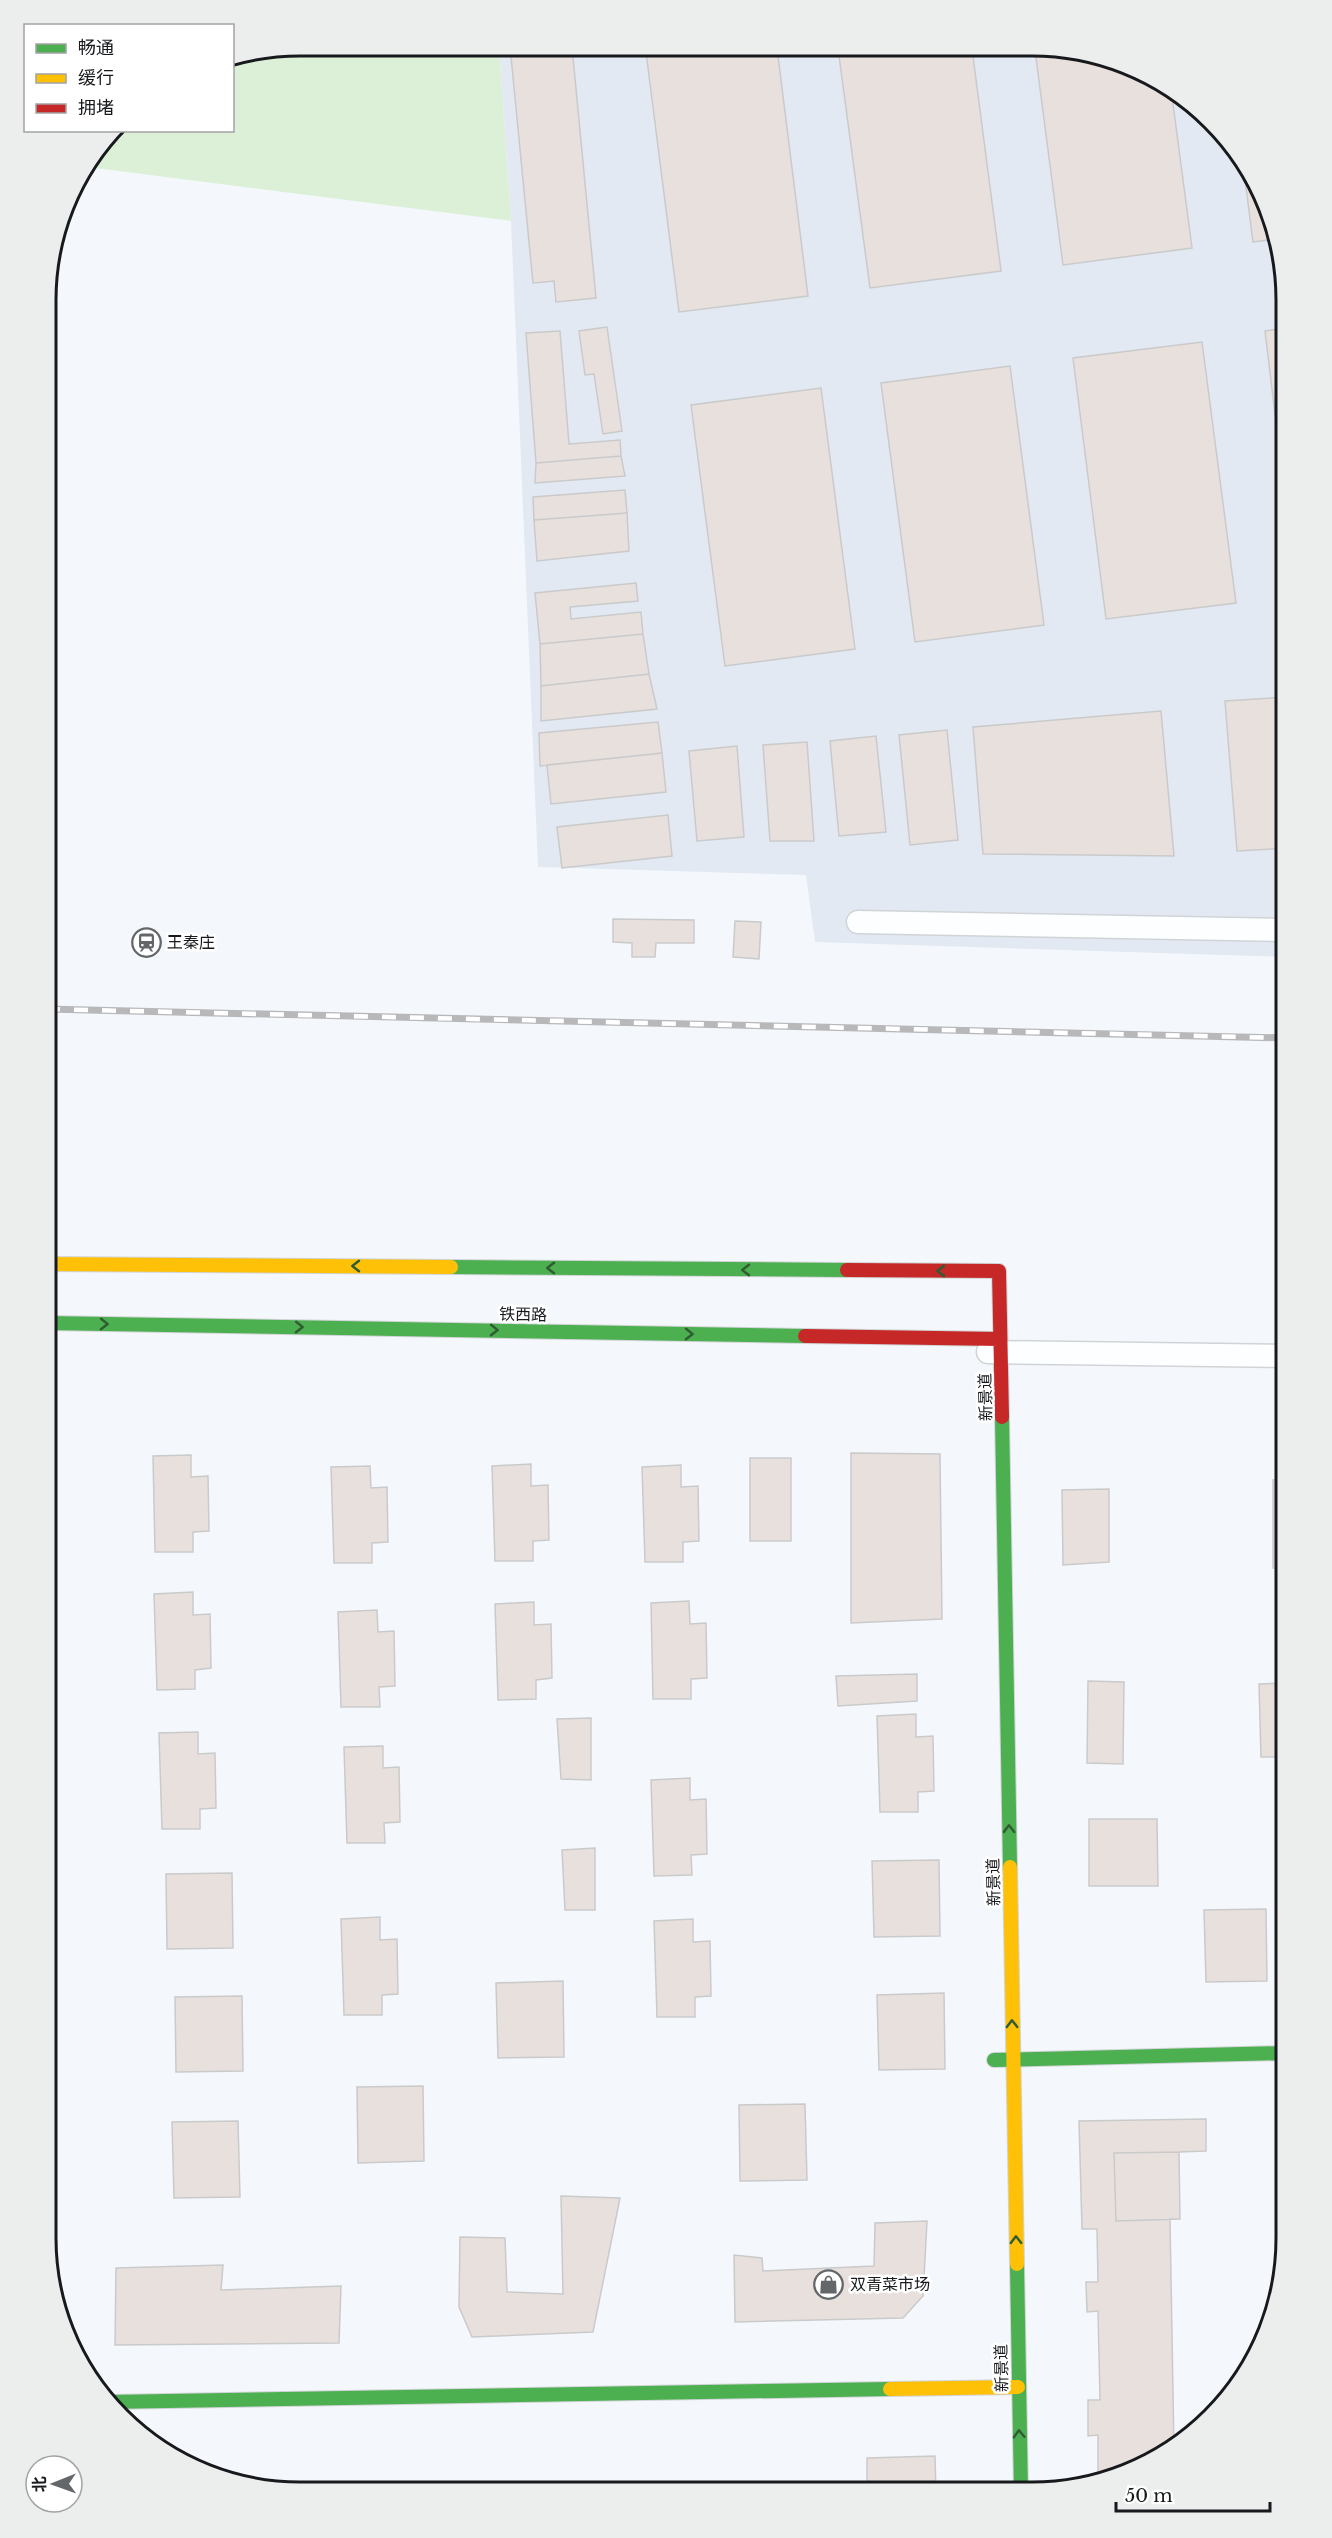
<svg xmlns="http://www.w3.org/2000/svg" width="1332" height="2538" viewBox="0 0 1332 2538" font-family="'Libre Baskerville','Noto Sans SC',serif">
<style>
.built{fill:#e2e9f2}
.green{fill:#dcf0d7}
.building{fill:#e8e0dd;stroke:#cacacb;stroke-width:1.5}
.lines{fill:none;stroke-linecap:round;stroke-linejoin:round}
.street-casing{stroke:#d1d4d7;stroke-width:25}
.fast-casing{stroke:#d1d4d7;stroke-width:16}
.slow-casing{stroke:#d1d4d7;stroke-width:16}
.jam-casing{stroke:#d1d4d7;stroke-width:16}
.street{stroke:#fdfeff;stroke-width:22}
.fast{stroke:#4caf50;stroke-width:14}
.slow{stroke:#ffc107;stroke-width:14}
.jam{stroke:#c62828;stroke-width:14}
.rail-casing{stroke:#b8b8ba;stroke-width:7}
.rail{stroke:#fff;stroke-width:4.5;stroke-dasharray:14;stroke-linecap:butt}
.oneway{stroke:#2f5c33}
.labels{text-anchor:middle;stroke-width:5;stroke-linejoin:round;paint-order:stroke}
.poi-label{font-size:16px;fill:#17191c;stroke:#fff;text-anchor:start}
.street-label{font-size:16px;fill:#17191c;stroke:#fff}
.rim{fill:none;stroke:#17191c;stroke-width:3}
</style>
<rect width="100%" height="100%" fill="#f4f8fc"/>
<path class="built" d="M499 46 1082 50 1145 71 1200 108 1244 158 1274 218 1287 300V957L815 942 806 875 538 867 511 221Z"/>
<path class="green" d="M300 45 499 46 511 221 87 167 115 131 232 130 233 58Z"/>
<path class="building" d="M510 46 572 47 596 298 556 302 554 281 533 283Z
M679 47 777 48 808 296 679 312 646 52Z
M838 48 972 49 1001 271 870 288Z
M1035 50H1082L1145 71 1171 89 1192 248 1063 265Z
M1242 156 1274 218 1277 239 1253 242Z
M607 327 622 431 603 434 594 374 585 375 579 331Z
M1287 328V514L1265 331Z
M560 331 569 444 620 440 621 456 536 463 526 333Z
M1202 342 1236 603 1106 619 1073 358Z
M1010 366 1044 625 915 642 881 383Z
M821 388 855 649 725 666 691 405Z
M621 456 625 476 535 483 536 463Z
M625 490 627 513 534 520 533 497Z
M627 513 629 551 537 561 534 520Z
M636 583 638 601 570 607 571 619 641 612 643 634 540 644 535 593Z
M643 634 649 674 541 686 540 644Z
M649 674 657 709 541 721V686Z
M1287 697V848L1237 851 1225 701Z
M1161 711 1174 856 983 854 973 727Z
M658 722 662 753 540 766 539 733Z
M947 730 958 840 910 845 899 735Z
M876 736 886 832 839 836 830 741Z
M807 742 814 841H770L763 745Z
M737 746 744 837 697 841 689 751Z
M662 753 666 792 551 804 547 765Z
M668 815 672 856 562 868 557 827Z
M613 919 694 920V943H656L655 957H632V943L613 942Z
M735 921 761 922 759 959 733 957Z
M851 1453 940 1454 942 1619 851 1623Z
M191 1455V1477L208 1476 209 1531 193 1532V1552H155L153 1456Z
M750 1458H791V1541H750Z
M531 1464V1486L548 1485 549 1540 533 1541V1561H495L492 1466Z
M681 1465V1487L698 1486 699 1541 683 1542V1562H645L642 1467Z
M370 1466 371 1488 387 1487 388 1542 372 1543V1563H334L331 1467Z
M1287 1479V1568H1273V1480Z
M1109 1489V1562L1063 1565 1062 1490Z
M193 1592V1615L210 1614 211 1668 195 1670V1689L157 1690 154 1594Z
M689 1601 690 1624 706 1623 707 1678 691 1679V1699H653L651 1603Z
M534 1602V1625L551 1624 552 1678 536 1680V1699L498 1700 495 1604Z
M377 1610 378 1632 394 1631 395 1686 379 1687 380 1707H341L338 1612Z
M917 1674V1701L838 1706 836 1676Z
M1088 1681 1124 1682 1123 1764 1087 1763Z
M1287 1683V1757H1261L1259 1684Z
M916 1714V1737L933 1736 934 1791 918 1792V1812H880L877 1716Z
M591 1718V1780L561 1779 557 1719Z
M198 1732V1754L215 1753 216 1808 200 1809V1829H162L159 1733Z
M383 1746V1768L399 1767 400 1822 384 1823 385 1843H347L344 1747Z
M690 1778V1800L706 1799 707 1854 691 1855 692 1875 654 1876 651 1780Z
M1089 1819H1157L1158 1886H1089Z
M595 1848V1910H565L562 1850Z
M939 1860 940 1936 874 1937 872 1861Z
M232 1873 233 1948 167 1949 166 1874Z
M1266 1909 1267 1981 1206 1982 1204 1910Z
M380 1917V1940L397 1939 398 1994 382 1995V2015H344L341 1919Z
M693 1919V1942L710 1941 711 1996 695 1997V2017H657L654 1921Z
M563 1981 564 2057 498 2058 496 1983Z
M944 1993 945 2069 879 2070 877 1995Z
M242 1996 243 2071 176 2072 175 1997Z
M423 2086 424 2161 358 2163 357 2087Z
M805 2104 807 2180 740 2181 739 2105Z
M1206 2119V2151L1179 2152 1180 2219H1170L1174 2450 1114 2480 1098 2482V2435L1088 2436V2400H1100L1098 2311 1087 2312 1086 2282H1098L1097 2229H1082L1079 2121Z
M238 2121 240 2197 174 2198 172 2122Z
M1179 2152 1180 2219 1116 2221 1114 2153Z
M561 2196 620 2198 593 2332 472 2337 459 2307 460 2237 505 2238 507 2292 563 2294Z
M927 2221 923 2296 903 2318 735 2322 734 2255 762 2258 763 2271 874 2266 875 2223Z
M223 2265 221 2290 341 2286 339 2343 115 2345 116 2268Z
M935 2456 936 2493H867V2458Z"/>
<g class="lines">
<defs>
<path id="street" d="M858 922 1287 930
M988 1352 1287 1356"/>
<path id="fast" d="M451 1267 847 1270
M46 1323 805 1336
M1002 1417 1010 1867
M994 2060 1286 2053
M1017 2264 1021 2493
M107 2402 890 2389"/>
<path id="slow" d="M46 1264 451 1267
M1010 1867 1017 2264
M890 2389 1018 2387"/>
<path id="jam" d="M847 1270 999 1271 1002 1417
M805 1336 1000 1339"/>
</defs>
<use href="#street" class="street-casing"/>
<use href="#fast" class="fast-casing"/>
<use href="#slow" class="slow-casing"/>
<use href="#jam" class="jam-casing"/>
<use href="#street" class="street"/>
<use href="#fast" class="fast"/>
<use href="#slow" class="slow"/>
<use href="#jam" class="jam"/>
<defs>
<path id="rail" d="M46 1009 1287 1038"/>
</defs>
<use href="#rail" class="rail-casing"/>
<use href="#rail" class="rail"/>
</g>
<defs><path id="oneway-chevron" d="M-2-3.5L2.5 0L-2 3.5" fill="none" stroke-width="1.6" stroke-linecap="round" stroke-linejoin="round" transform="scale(1.5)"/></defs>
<g class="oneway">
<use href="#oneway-chevron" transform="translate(356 1266) rotate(-180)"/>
<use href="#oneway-chevron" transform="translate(551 1268) rotate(-180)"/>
<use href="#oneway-chevron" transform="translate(746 1270) rotate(-180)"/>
<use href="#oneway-chevron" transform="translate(941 1271) rotate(-180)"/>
<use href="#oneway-chevron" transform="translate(104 1324) rotate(1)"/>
<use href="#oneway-chevron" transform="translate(299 1327) rotate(1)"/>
<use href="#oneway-chevron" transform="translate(494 1330) rotate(1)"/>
<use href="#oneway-chevron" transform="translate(689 1334) rotate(1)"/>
<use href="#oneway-chevron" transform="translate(1009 1829) rotate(-91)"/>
<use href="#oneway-chevron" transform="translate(1012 2024) rotate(-91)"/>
<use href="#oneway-chevron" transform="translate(1016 2240) rotate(-91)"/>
<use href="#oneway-chevron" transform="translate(1019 2434) rotate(-92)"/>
</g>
<defs>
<symbol id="station-ring" viewBox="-11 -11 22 22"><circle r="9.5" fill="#fff" stroke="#64676a" stroke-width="1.5"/><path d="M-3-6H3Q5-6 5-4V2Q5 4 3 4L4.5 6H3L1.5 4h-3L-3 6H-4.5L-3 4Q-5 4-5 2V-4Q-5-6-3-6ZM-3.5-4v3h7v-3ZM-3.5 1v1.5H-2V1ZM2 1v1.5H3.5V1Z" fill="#64676a"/></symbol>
<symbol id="shop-ring" viewBox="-11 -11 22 22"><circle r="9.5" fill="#fff" stroke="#64676a" stroke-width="1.5"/><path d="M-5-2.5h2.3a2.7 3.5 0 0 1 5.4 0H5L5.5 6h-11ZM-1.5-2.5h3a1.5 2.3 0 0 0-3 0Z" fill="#64676a"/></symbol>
</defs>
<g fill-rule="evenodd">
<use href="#station-ring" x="130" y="926" width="33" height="33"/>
<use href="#shop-ring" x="812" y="2268" width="33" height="33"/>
</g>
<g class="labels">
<g class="poi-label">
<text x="167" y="948">王秦庄</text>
<text x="850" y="2290">双青菜市场</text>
</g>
<g class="street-label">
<text transform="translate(523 1314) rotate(1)" y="6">铁西路</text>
<text transform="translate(985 1397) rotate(-91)" y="6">新景道</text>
<text transform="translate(993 1882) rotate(-91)" y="6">新景道</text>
<text transform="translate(1001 2368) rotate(-91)" y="6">新景道</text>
</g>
</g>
<path d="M0 0H1332V2538H0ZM300 56H1032A244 244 0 0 1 1276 300V2238A244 244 0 0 1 1032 2482H300A244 244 0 0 1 56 2238V300A244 244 0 0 1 300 56Z" fill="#eceded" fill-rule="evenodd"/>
<path class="rim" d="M300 56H1032A244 244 0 0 1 1276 300V2238A244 244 0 0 1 1032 2482H300A244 244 0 0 1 56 2238V300A244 244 0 0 1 300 56Z"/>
<rect x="24" y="24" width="210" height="108" fill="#ffffff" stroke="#a2a3a4" stroke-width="1.5"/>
<rect x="36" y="44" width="30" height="9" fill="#4caf50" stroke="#a2a3a4" stroke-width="1.5"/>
<text x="78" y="54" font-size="18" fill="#17191c">畅通</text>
<rect x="36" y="74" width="30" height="9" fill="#ffc107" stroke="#a2a3a4" stroke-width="1.5"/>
<text x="78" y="84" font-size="18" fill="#17191c">缓行</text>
<rect x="36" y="104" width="30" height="9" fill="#c62828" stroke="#a2a3a4" stroke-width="1.5"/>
<text x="78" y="114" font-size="18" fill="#17191c">拥堵</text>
<g transform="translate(54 2484) rotate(269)"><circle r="28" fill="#ffffff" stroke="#a2a3a4" stroke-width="1.5"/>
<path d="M0-4.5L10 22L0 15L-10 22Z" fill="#64676a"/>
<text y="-9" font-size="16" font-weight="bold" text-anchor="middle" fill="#17191c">北</text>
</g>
<path d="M1116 2502v9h154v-9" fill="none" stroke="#17191c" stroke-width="3"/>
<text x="1125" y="2502" font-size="18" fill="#17191c" stroke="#ffffff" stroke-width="4.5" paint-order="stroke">50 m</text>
</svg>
